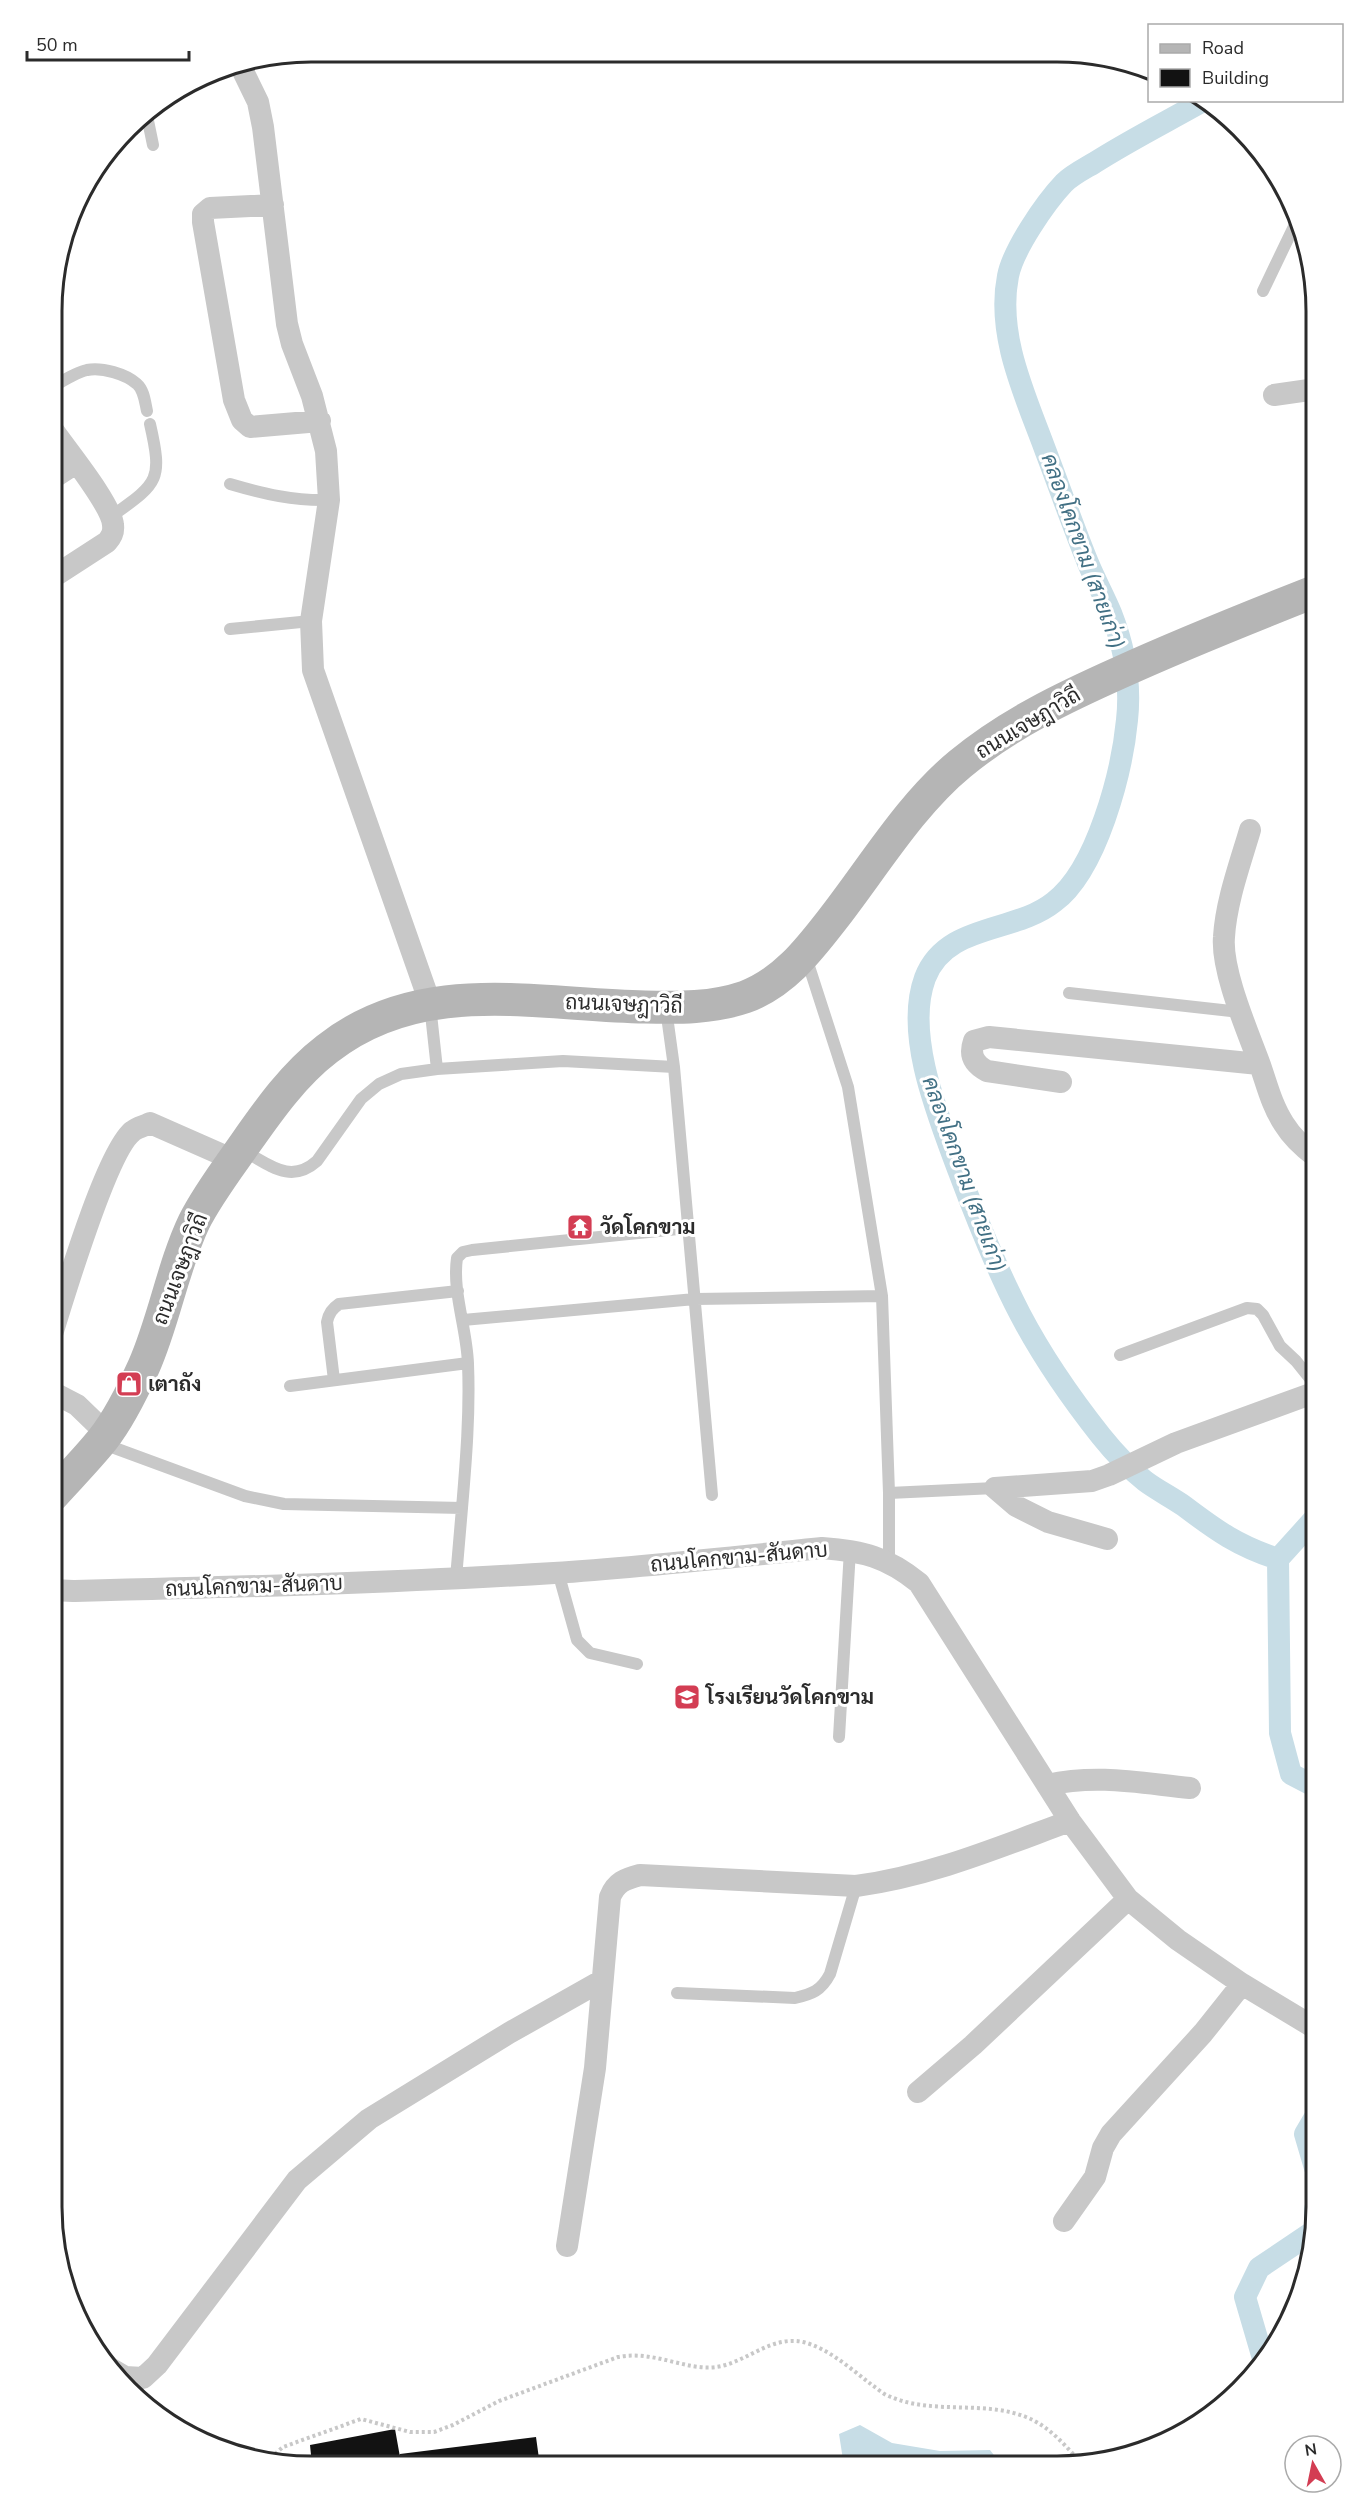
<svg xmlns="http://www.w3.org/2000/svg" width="1367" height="2518" viewBox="0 0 1367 2518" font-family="'Nunito Sans',Sarabun,sans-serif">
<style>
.water{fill:#c7dde6}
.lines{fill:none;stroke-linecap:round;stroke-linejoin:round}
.canal{stroke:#c7dde6;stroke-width:22}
.building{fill:#121212}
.path{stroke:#c8c8c8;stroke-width:4;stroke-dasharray:3 3;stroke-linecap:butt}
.lane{stroke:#c8c8c8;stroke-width:12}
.street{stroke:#c8c8c8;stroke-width:22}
.secondary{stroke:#b5b5b5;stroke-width:33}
.labels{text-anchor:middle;stroke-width:6;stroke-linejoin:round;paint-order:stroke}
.street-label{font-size:21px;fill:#2b2b2b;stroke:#fff}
.poi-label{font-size:21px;font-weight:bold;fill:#2b2b2b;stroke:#fff;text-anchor:start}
.water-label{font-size:22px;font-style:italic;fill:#427084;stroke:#fff}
.rim{fill:none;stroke:#2b2b2b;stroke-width:3}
</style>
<rect width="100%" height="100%" fill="#fff"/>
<path class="water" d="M860 2425 892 2443 940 2451 990 2450 1003 2467 844 2466 839 2434Z"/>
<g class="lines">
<path class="canal" d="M1205 100C1168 121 1130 140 1094 163 1084 169 1072 175 1064 183 1045 203 1013 250 1008 276 996 336 1026 397 1046 452 1060 489 1073 526 1088 563 1095 580 1104 596 1111 613 1124 646 1131 684 1127 720 1122 772 1097 870 1054 902 1014 934 946 923 925 978 904 1035 939 1118 959 1172 977 1220 996 1268 1020 1314 1042 1356 1071 1398 1101 1436 1113 1451 1130 1469 1145 1481 1157 1490 1171 1497 1184 1506 1217 1531 1238 1546 1278 1559
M1278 1559 1280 1733 1291 1774 1316 1787
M1278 1559 1316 1517
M1315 2168 1305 2134 1315 2117
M1315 2226V2209
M1264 2362 1245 2297 1259 2268 1314 2231"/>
</g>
<path class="building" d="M395 2429 400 2457V2454L536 2437 540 2466 312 2465 310 2445Z"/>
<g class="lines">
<path class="path" d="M266 2462 283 2447 361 2419 410 2432H434L453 2425 499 2401 618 2357C654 2350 686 2371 716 2367 746 2363 771 2335 803 2342 828 2348 851 2369 872 2385 878 2389 884 2395 891 2397 934 2415 983 2400 1026 2417 1049 2426 1065 2445 1081 2463"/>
<path class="lane" d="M146 111 153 145
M1263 291 1298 218
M53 387C64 380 75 373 87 370 102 367 126 374 137 384 144 390 145 402 147 411
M230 484C264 494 294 501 329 500
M112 516C158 483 163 481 150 424
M230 629 311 621
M806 957 848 1087 882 1296 889 1493V1561
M1069 993 1240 1012
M430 1005 437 1069
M666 1009 674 1067 712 1495
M242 1150C269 1164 290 1185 317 1161L361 1099 379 1084 401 1074 437 1069 563 1061 674 1067
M463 1320 695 1299 882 1296
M1120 1355 1247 1308 1257 1309 1263 1315 1280 1346 1296 1361 1316 1386
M334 1380 327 1322C329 1313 332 1309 339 1304L458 1291
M290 1386 468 1363
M101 1443 245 1496 284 1504 462 1508C466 1461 470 1412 468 1364 467 1329 452 1292 457 1258L463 1252 472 1250 688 1228
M889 1493 995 1488
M558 1572 577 1640 590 1653 637 1664
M456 1578 462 1508
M839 1737 850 1550
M677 1993 795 1998C812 1994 821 1991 830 1974L856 1886"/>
<path class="street" d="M240 65 258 102 263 127 287 324 292 344 312 396 326 451 329 500 311 621 313 670 430 1003
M273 205 210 208 203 214V222L234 400 242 420 250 427 320 421
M1274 395 1316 389
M53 478 76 463
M53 577 107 542C111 537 114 533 113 525 112 505 66 449 53 430
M1250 830C1240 864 1226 902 1224 937 1221 971 1248 1032 1260 1065 1267 1085 1272 1106 1284 1124 1292 1137 1304 1148 1316 1157
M1061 1082 987 1071C974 1064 969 1055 974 1041L989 1037 1259 1064
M52 1334C64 1296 107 1150 133 1131 138 1127 145 1126 150 1123L234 1160
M52 1392 77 1405 107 1434
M995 1488 1092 1481 1109 1475 1176 1443 1316 1392
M995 1488 1016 1506 1048 1522 1107 1539
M52 1590 73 1591C233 1587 394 1583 554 1573 644 1567 733 1557 822 1548 863 1551 887 1557 919 1583L1070 1821 1128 1899 1178 1940 1242 1984 1315 2028
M1047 1785C1098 1774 1139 1783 1190 1788
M918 2092 973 2045 1128 1899
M1064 2221 1095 2177 1103 2148 1111 2134 1203 2033 1242 1984
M567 2246 595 2068 610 1897C616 1882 625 1879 640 1875L856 1886C931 1876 999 1847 1070 1821
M108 2367 125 2377 143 2378 157 2365 297 2180 369 2119 509 2033 601 1981"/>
<path class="secondary" d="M52 1496C69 1477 87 1459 103 1439 118 1420 134 1388 144 1366 164 1321 173 1266 194 1222 205 1200 220 1179 235 1158 262 1120 289 1078 327 1049 421 975 536 1005 645 1007 678 1008 713 1008 745 997 783 983 808 951 832 920 872 869 910 805 960 764 1008 724 1065 697 1121 672 1185 643 1250 617 1316 591"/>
</g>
<defs>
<symbol id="temple-square" viewBox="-11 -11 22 22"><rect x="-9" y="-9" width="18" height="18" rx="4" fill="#d33d53" stroke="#fff"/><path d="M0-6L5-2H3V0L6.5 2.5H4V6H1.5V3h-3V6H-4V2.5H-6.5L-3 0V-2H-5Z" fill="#fff"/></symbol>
<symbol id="shop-square" viewBox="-11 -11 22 22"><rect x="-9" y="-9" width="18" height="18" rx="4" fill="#d33d53" stroke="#fff"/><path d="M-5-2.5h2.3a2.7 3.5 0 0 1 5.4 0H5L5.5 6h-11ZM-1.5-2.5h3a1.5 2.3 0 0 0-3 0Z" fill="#fff"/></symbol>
<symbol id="school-square" viewBox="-11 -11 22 22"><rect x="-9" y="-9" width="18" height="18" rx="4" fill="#d33d53" stroke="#fff"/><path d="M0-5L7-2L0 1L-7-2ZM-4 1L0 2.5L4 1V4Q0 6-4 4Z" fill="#fff"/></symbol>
</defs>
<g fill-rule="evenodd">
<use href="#temple-square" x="565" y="1212" width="30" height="30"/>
<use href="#shop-square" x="114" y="1369" width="30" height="30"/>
<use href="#school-square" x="672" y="1682" width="30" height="30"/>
</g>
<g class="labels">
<g class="street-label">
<text transform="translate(1028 723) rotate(-31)" y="7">ถนนเจษฎาวิถี</text>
<text transform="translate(624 1004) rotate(2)" y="7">ถนนเจษฎาวิถี</text>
<text transform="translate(180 1269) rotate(-69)" y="7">ถนนเจษฎาวิถี</text>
<text transform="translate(739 1557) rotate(-5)" y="7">ถนนโคกขาม-สันดาบ</text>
<text transform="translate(254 1586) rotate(-2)" y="7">ถนนโคกขาม-สันดาบ</text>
</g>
<g class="poi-label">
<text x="600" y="1234">วัดโคกขาม</text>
<text x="148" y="1391">เตาถัง</text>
<text x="706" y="1704">โรงเรียนวัดโคกขาม</text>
</g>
<g class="water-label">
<text transform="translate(1084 551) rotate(70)" y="8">คลองโคกขาม (สายเก่า)</text>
<text transform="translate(965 1174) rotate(70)" y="8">คลองโคกขาม (สายเก่า)</text>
</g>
</g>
<path d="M0 0H1367V2518H0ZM311 62H1057A249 249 0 0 1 1306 311V2207A249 249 0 0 1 1057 2456H311A249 249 0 0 1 62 2207V311A249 249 0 0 1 311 62Z" fill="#fff" fill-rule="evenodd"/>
<path class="rim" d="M311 62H1057A249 249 0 0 1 1306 311V2207A249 249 0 0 1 1057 2456H311A249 249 0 0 1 62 2207V311A249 249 0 0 1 311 62Z"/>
<rect x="1148" y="24" width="195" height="78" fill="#ffffff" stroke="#aaaaaa" stroke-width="1.5"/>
<rect x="1160" y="44" width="30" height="9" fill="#b5b5b5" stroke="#aaaaaa" stroke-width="1.5"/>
<text x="1202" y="54" font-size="18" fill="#2b2b2b">Road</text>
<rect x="1160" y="69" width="30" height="18" fill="#121212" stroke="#aaaaaa" stroke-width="1.5"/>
<text x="1202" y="84" font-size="18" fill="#2b2b2b">Building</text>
<g transform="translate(1313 2464) rotate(351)"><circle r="28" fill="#ffffff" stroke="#aaaaaa" stroke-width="1.5"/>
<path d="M0-4.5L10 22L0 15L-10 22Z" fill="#d33d53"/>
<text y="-9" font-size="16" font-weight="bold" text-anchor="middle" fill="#2b2b2b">N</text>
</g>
<path d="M27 51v9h162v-9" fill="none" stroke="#2b2b2b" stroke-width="3"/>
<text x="36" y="51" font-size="18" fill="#2b2b2b" stroke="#ffffff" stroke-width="4.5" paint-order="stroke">50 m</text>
</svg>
